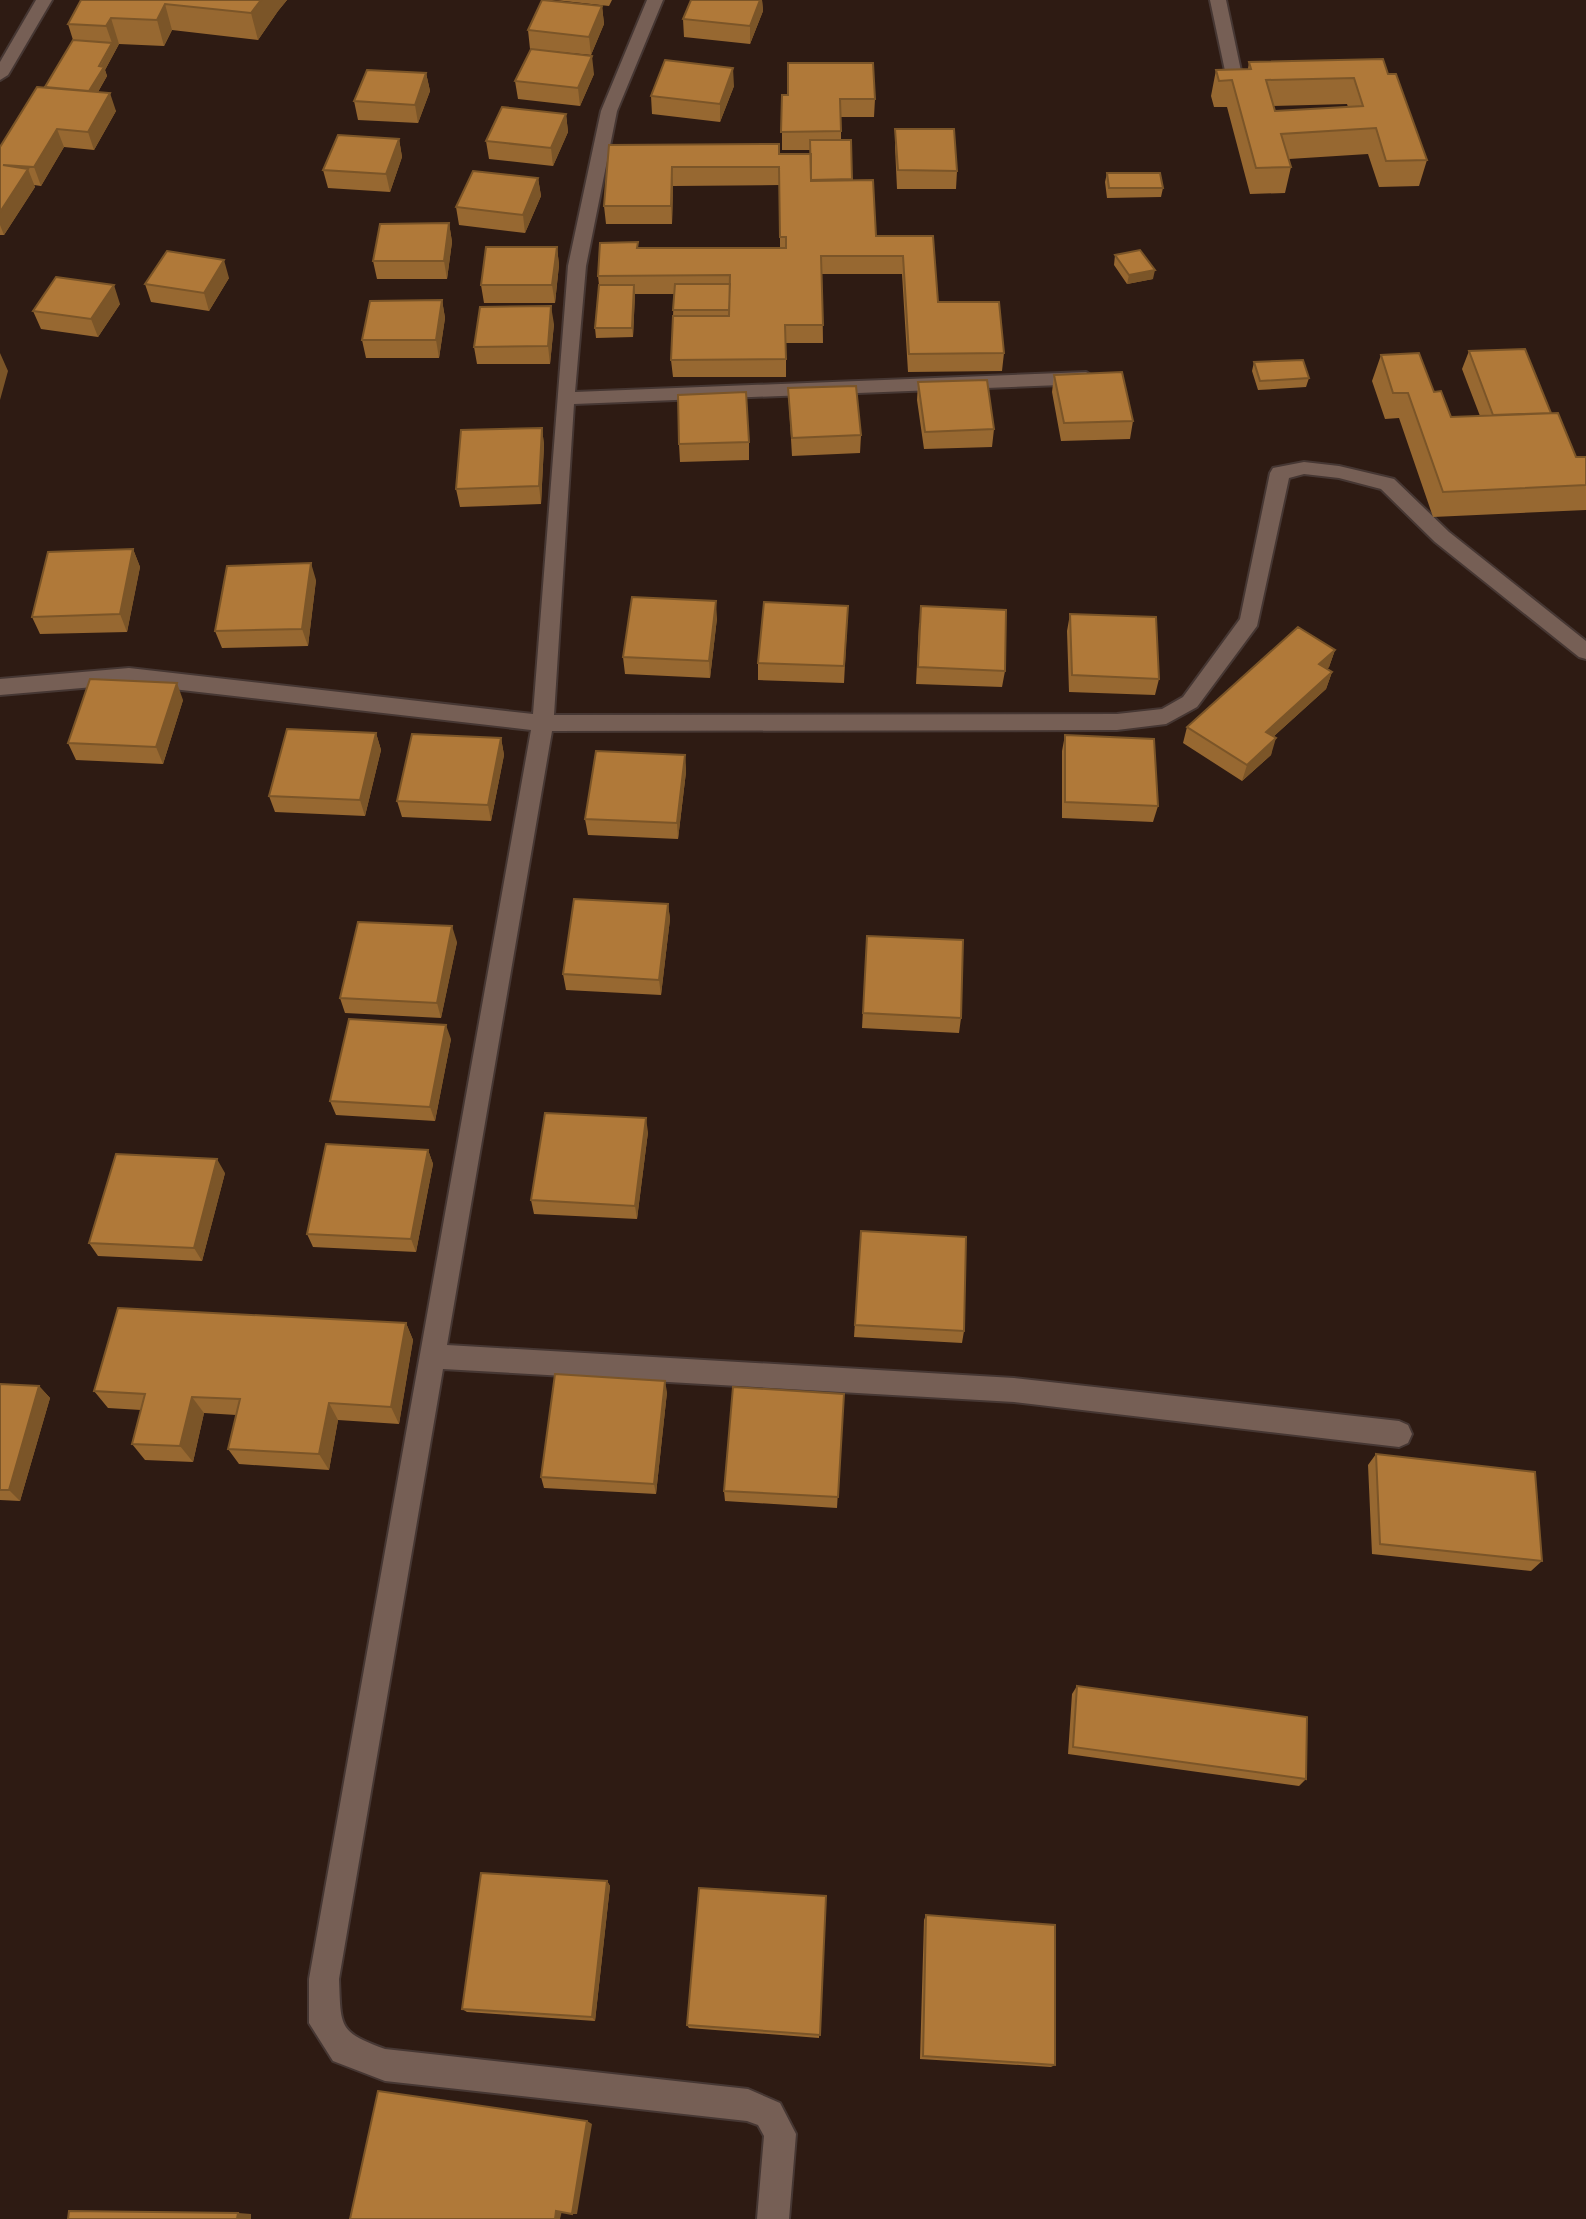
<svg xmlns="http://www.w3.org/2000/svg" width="1586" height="2219" viewBox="0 0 1586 2219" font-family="Manrope,sans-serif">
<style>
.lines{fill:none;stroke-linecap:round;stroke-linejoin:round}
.lane-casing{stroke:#463733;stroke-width:4}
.street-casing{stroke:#463733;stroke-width:4}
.secondary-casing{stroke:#463733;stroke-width:4}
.lane{fill:#765f55;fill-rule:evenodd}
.street{fill:#765f55;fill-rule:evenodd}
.secondary{fill:#765f55;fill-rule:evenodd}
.wall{fill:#976831;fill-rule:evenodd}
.shaded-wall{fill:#7b5528}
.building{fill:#b07939;stroke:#7b5528;stroke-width:2;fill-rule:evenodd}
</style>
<rect width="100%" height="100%" fill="#2e1b13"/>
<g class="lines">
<defs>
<path id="lane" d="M1210 0H1226L1244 85 1242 88H1230L1228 85Z"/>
<path id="street" d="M647 0H663L617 111 586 266 575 392 1086 372 1095 378 1086 384 574 404 554 715 1117 714 1162 709 1183 697 1240 619 1270 473 1273 468 1304 462 1339 466 1394 479 1449 532 1586 641V659L1579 657 1435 542 1381 489 1339 478 1304 474 1289 478 1257 626 1197 707 1166 724 1117 730 552 731 447 1345 1014 1378 1399 1421 1408 1425 1412 1434 1408 1443 1399 1447 1014 1402 443 1369 339 1979C341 2027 338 2032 385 2049L748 2089 780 2103 796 2134 789 2219H757L764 2136 758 2125 747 2121 385 2081 333 2061 309 2023V1979L531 730 129 684 0 695V679L129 668 533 714 568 266 601 111Z"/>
<path id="secondary" d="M36 0H52L8 75 0 80V62Z"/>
</defs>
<use href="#lane" class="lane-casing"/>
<use href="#street" class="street-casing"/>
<use href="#secondary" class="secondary-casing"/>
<use href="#lane" class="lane"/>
<use href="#street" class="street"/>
<use href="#secondary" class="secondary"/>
</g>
<path class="wall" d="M81 0H287L278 11 258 40 172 30 164 46 119 44 105 70 107 76 98 92 116 111 94 150 64 147 41 186 34 185 35 187 4 235H0V147L45 87 73 40 68 24Z
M555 0H612L609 6Z
M691 0H762L763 11 750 44 684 37 683 19Z
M602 6 604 24 591 55 530 49 528 30Z
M1249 62 1388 74 1427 160 1419 186 1379 187 1368 154 1289 159 1291 167 1285 193 1250 194 1227 107H1214L1211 96 1216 70 1248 69ZM1347 104 1348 107 1275 111 1273 106Z
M426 73 430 91 418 123 358 120 354 101Z
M594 74 580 106 518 99 515 81Z
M734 86 720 122 652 114 651 96Z
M782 95 875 99 874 117H841V140H851L852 181 876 236H933L938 302 1004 353 1002 371 908 372 902 274H822L823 343H786V377H673L671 360 674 294H635L633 337 596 338 595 328 599 285 598 276 638 248H780V185L673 186 672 224H606L604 206 609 145 779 154H810V150H782Z
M566 114 568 132 553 166 489 159 486 141Z
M895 129 957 171 956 189H897L895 147Z
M399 139 402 157 390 192 328 188 323 170Z
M1107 173 1163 188 1161 197 1107 198 1105 182Z
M538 178 541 196 525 233 459 225 456 207Z
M449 223 452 242 447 279H377L373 261Z
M557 247 559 265 555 303H484L481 285Z
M1115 255 1153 279 1127 284 1114 265Z
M229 278 209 311 151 302 145 284Z
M442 300 445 318 439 358H366L362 340Z
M120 304 98 337 41 329 33 311Z
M554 324 550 364H477L474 347Z
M1469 351 1551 413 1576 457H1586V510L1433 517 1399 418 1385 419 1372 381 1381 355 1434 392 1451 417 1480 416 1462 369Z
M1254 362 1309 378 1306 387 1258 390 1252 371Z
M1054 375 1133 421 1130 439 1061 441 1052 392Z
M918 382 994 429 992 447 924 449 917 400Z
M788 388 861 435 860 453 792 456Z
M542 428 544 445 541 504 460 507 456 489Z
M749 442V460L680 462 679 444Z
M133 549 140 567 127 632 40 634 32 617Z
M316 580 308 646 222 648 215 631Z
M848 606 844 683 758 680V663Z
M1070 614 1159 679 1155 695 1069 692 1067 631Z
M717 618 710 678 625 674 623 657Z
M919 623 1005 671 1002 687 916 684Z
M1335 650 1329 667 1327 669 1332 672 1326 689 1274 736 1271 755 1242 781 1183 743 1187 727Z
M183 700 163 764 76 760 68 743Z
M376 733 381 750 365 816 275 812 269 796Z
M1065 735 1158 806 1153 822 1062 818V751Z
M501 738 504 755 491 821 402 817 397 801Z
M685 755 686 772 678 839 588 835 585 819Z
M668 904 670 919 661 995 566 990 563 974Z
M867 936 961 1018 959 1033 862 1028Z
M457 942 441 1018 345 1013 340 998Z
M451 1039 435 1121 336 1115 330 1101Z
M648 1132 637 1219 534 1214 531 1200Z
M428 1150 433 1164 416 1252 313 1247 307 1234Z
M225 1173 202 1261 98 1256 89 1243Z
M861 1231 964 1331 962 1343 854 1337Z
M406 1323 413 1340 399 1424 338 1420 329 1470 239 1464 228 1449 236 1415 204 1413 193 1462 145 1460 132 1444 141 1410 108 1408 94 1391Z
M0 1384 39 1386 50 1398 20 1501 0 1500Z
M667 1392 656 1494 544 1488 541 1477Z
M844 1394 837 1508 725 1501 724 1491Z
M1376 1454 1542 1561 1531 1571 1372 1554 1368 1465Z
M1077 1686 1306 1779 1299 1786 1068 1754 1072 1694Z
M607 1881 610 1886 595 2021 467 2012 462 2009Z
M826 1896 819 2038 689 2028 687 2025Z
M926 1915 1055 2065 1051 2067 920 2059 924 1920Z"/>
<path class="shaded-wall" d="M261 0H287L278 11 258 40 251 13Z
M760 0H762L763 11 750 44V26Z
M165 4 172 30 164 46 157 20Z
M602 6 604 24 591 55 589 37Z
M111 18 119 44 105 70 107 76 88 109 84 99 112 43 106 26Z
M592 56 594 74 580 106 578 88Z
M733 68 734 86 720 122V104Z
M426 73 430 91 418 123 415 105Z
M110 93 116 111 94 150 88 132Z
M566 114 568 132 553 166 551 148Z
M57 129 64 147 41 186 34 167Z
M399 139 402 157 390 192 386 174Z
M672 167 673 186 672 224 671 206Z
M28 169 35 187 4 235 0 225V212Z
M538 178 541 196 525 233 523 215Z
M449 223 452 242 447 279 444 261Z
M557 247 559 265 555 303 552 285Z
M224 260 229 278 209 311 204 293Z
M1155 270 1153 279 1127 284 1129 275Z
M114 285 120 304 98 337 91 319Z
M634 285 635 294 633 337 632 328Z
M442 300 445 318 439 358 436 340Z
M551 306 554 324 550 364 548 346Z
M0 353 8 371 0 400Z
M542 428 544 445 541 504 539 486Z
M133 549 140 567 127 632 120 614Z
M311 563 316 580 308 646 302 629Z
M716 601 717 618 710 678 709 661Z
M1335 650 1329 667 1313 681 1319 664Z
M1332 672 1326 689 1261 748 1266 732Z
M177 683 183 700 163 764 156 747Z
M376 733 381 750 365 816 360 800Z
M501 738 504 755 491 821 488 805Z
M1276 738 1271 755 1242 781 1247 765Z
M685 755 686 772 678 839 677 823Z
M668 904 670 919 661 995 659 980Z
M452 926 457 942 441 1018 437 1003Z
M446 1025 451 1039 435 1121 430 1107Z
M646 1118 648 1132 637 1219 635 1206Z
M428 1150 433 1164 416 1252 411 1239Z
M217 1159 225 1173 202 1261 194 1248Z
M406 1323 413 1340 399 1424 391 1407Z
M665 1381 667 1392 656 1494 654 1484Z
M39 1386 50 1398 20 1501 9 1490Z
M192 1397 204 1413 193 1462 180 1446Z
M329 1403 338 1420 329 1470 319 1454Z
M607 1881 610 1886 595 2021 592 2017Z
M587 2121 592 2124 577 2214H572Z
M556 2211H562L560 2219H555Z
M238 2213 251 2214V2219H237Z"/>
<path class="building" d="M81 0H261L251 13 165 4 157 20 111 18 106 26 68 24Z
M542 0 602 6 589 37 528 30Z
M691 0H760L750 26 683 19Z
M73 40 112 43 99 66 104 67 89 91 45 87Z
M531 49 592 56 578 88 515 81Z
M1383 59 1388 74H1396L1427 160 1386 161 1376 128 1281 134 1291 167 1256 168 1232 80 1219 81 1216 70 1251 69 1249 62ZM1354 78 1363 106 1275 111 1266 80Z
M665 60 733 68 720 104 651 96Z
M788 63H873L875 99H840L841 131 781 132 782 95H788Z
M367 70 426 73 415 105 354 101Z
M37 87 110 93 88 132 57 129 34 167 3 165 28 169 0 212V147Z
M502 107 566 114 551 148 486 141Z
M895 129H954L957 171 898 170Z
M338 135 399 139 386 174 323 170Z
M810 140H851L852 179 811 180Z
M779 144V154H811V181L873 180 876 236H933L938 302H999L1004 353 909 354 903 256H821L823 325H785L786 359 671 360 673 316H729L730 275 598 276 600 243 638 242 637 248H786V237H780L779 167H672L671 206H604L609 145Z
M473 171 538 178 523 215 456 207Z
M1107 173H1160L1163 188H1109Z
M449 223 444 261H373L380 224Z
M486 247H557L552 285H481Z
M1140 250 1155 270 1129 275 1115 255Z
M167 251 224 260 204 293 145 284Z
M56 277 114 285 91 319 33 311Z
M675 284H730L729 310H673Z
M599 285H634L632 328H595Z
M442 300 436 340H362L370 301Z
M551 306 548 346 474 347 480 307Z
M1525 349 1551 413 1493 415 1469 351Z
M1419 353 1434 392 1441 391 1451 417 1558 413 1576 457H1586V485L1443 492 1408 393H1393L1381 355Z
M1303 360 1309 378 1260 381 1254 362Z
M1122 372 1133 421 1064 423 1054 375Z
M987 380 994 429 925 432 918 382Z
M856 386 861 435 792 438 788 388Z
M746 392 749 442 679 444 678 395Z
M542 428 539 486 456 489 461 430Z
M133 549 120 614 32 617 48 552Z
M311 563 302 629 215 631 227 566Z
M632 597 716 601 709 661 623 657Z
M764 602 848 606 844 666 758 663Z
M921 606 1006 610 1005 671 918 667Z
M1070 614 1156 617 1159 679 1072 675Z
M1298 627 1335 650 1319 664 1332 672 1266 732 1276 738 1247 765 1187 727Z
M90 679 177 683 156 747 68 743Z
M287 729 376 733 360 800 269 796Z
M412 734 501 738 488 805 397 801Z
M1065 735 1154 739 1158 806 1065 802Z
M596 751 685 755 677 823 585 819Z
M574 899 668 904 659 980 563 974Z
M358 922 452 926 437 1003 340 998Z
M867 936 963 940 961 1018 863 1013Z
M349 1019 446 1025 430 1107 330 1101Z
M545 1113 646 1118 635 1206 531 1200Z
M326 1144 428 1150 411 1239 307 1234Z
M116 1154 217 1159 194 1248 89 1243Z
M861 1231 966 1237 964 1331 855 1325Z
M118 1308 406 1323 391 1407 329 1403 319 1454 228 1449 240 1399 192 1397 180 1446 132 1444 145 1394 94 1391Z
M555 1374 665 1381 654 1484 541 1477Z
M0 1384 39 1386 9 1490H0Z
M733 1387 844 1394 838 1497 724 1491Z
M1376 1454 1535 1472 1542 1561 1380 1544Z
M1077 1686 1307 1717 1306 1779 1073 1747Z
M481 1873 607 1881 592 2017 462 2009Z
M699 1888 826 1896 820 2035 687 2025Z
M926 1915 1055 1925V2065L923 2056Z
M378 2091 587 2121 572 2214 556 2211 555 2219H350Z
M69 2211 238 2213 237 2219H68Z"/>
</svg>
